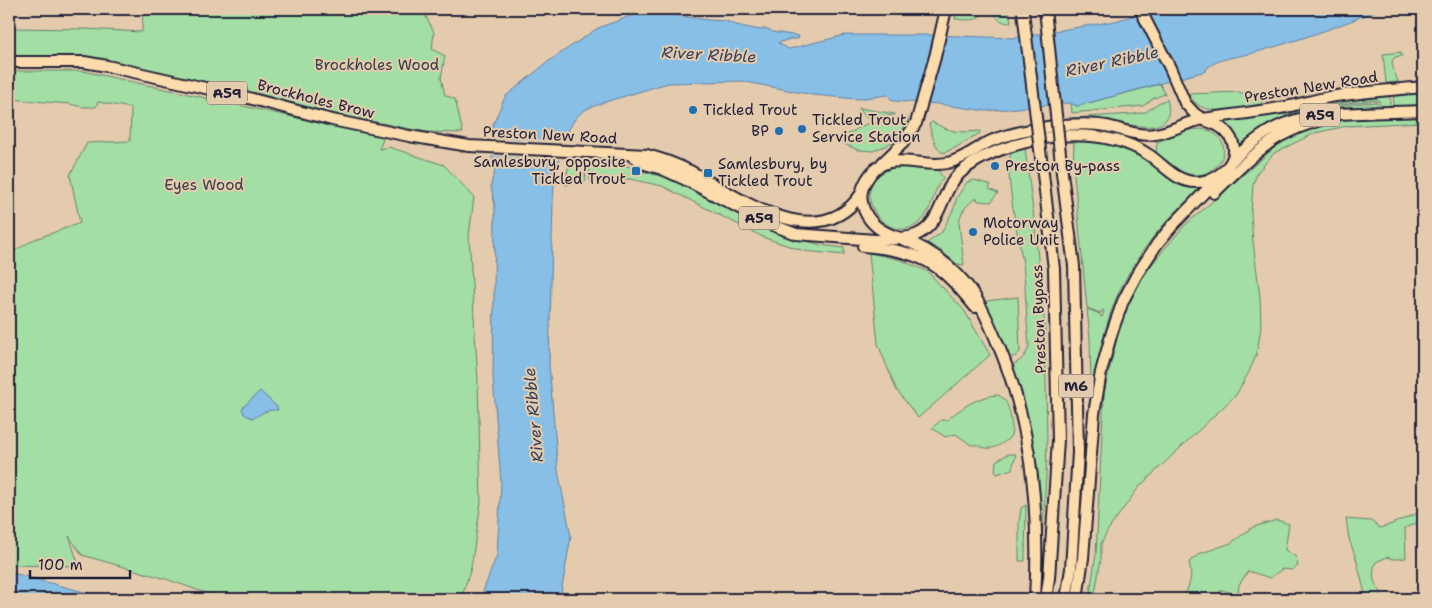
<svg xmlns="http://www.w3.org/2000/svg" width="1432" height="608" viewBox="0 0 1432 608" font-family="'Shantell Sans',sans-serif">
<style>
.green{fill:#a3dea4;stroke:#628070}
.water{fill:#88bfe6;stroke:#5f80a2}
.pier{fill:#e5cbad}
.lines{fill:none;stroke-linecap:round;stroke-linejoin:round}
.highway-casing{stroke:#22223b;stroke-width:14}
.highway{stroke:#fcdcac;stroke-width:10}
.highway-bridge-casing{stroke:#22223b;stroke-width:14;stroke-linecap:butt}
.highway-bridge{stroke:#fcdcac;stroke-width:10}
.poi-dot{fill:#1f6fb2;stroke:#e5cbad;stroke-width:2}
.labels{text-anchor:middle;stroke-width:4;stroke-linejoin:round;paint-order:stroke}
.shield{fill:#e5cbad;stroke:#5c555d;stroke-width:1}
.shield-label{font-size:14px;font-weight:bold;fill:#22223b}
.park-label{font-size:15px;fill:#353e4b;stroke:#e5cbad}
.street-label{font-size:15px;fill:#22223b;stroke:#e5cbad}
.poi-label{font-size:15px;fill:#22223b;stroke:#e5cbad;text-anchor:start}
.water-label{font-size:16px;font-style:italic;fill:#36415d;stroke:#e5cbad}
</style>
<rect width="100%" height="100%" fill="#e5cbad"/>
<filter id="ink" filterUnits="userSpaceOnUse"><feTurbulence type="fractalNoise" baseFrequency=".02" numOctaves="2"/><feDisplacementMap in="SourceGraphic" scale="10" xChannelSelector="R" yChannelSelector="G"/><feConvolveMatrix kernelMatrix="1 2 1 2 8 2 1 2 1" color-interpolation-filters="sRGB"/></filter>
<g filter="url(#ink)">
<path class="green" d="M143 9H422L434 32 432 49 445 56 441 78 445 95 455 99 463 133 427 132 410 129 84 62 9 56V28L85 29 142 32Z
M957 9H984C981 23 966 20 955 19Z
M993 9H1009L1011 23C1001 23 995 18 993 9Z
M1401 52 1402 56 1395 57 1392 61C1393 71 1395 73 1398 82L1386 83 1383 54Z
M9 71H83L384 137 379 149 389 147 444 165 474 197 469 236 478 382 481 502 471 568 461 599H223L166 579 82 555 69 536 79 566 9 565V254L35 239 80 223 70 175 87 143 130 141 131 108 98 102 96 107H82L70 104 9 99Z
M1160 84 1165 94 1154 98 1143 106 1072 113 1071 103 1077 106Z
M1239 92 1263 100 1261 104C1238 108 1201 120 1189 94Z
M1423 92V105L1393 106 1394 95Z
M1390 95V106H1380L1379 100 1324 105 1286 113V111L1322 103Z
M1167 99C1179 142 1124 122 1103 120 1092 119 1082 120 1071 120V118L1134 114 1146 112 1158 103Z
M1377 102V106L1343 107 1302 114 1239 148C1237 137 1232 129 1223 122L1282 111 1283 115 1329 106Z
M859 108 895 114V115L866 118Z
M1423 117V122L1347 126 1315 133 1274 153 1257 173 1253 185 1251 213 1253 242 1260 297 1261 326 1257 353 1249 372 1236 395 1139 487 1108 530 1101 544V559L1094 599H1089L1096 554 1104 393 1118 333 1127 308 1140 279 1167 246 1184 226 1280 143 1302 131 1326 124 1349 119Z
M909 119 897 139 885 146 873 151 858 150 840 142 841 138 866 124Z
M932 122C951 132 958 133 980 131V133L955 148 943 153C934 146 932 135 929 124Z
M1201 129C1204 130 1209 130 1212 132 1237 146 1218 177 1193 175 1178 174 1170 160 1156 155L1157 142 1189 130Z
M1074 142H1091L1117 146 1145 157 1201 186C1190 198 1178 209 1166 222 1144 246 1123 278 1112 309 1103 335 1098 361 1092 387H1091L1090 339 1087 309 1100 314V316L1102 317 1104 311 1102 310 1101 313 1087 308 1073 165Z
M1025 148 1034 219 1045 328 1047 439 1046 477 1042 543 1037 475 1031 438 1011 365C1021 362 1027 355 1029 345 1026 318 1026 291 1023 264 1020 245 1003 169 1011 154 1014 150 1020 150 1025 148Z
M589 163H618L648 173 679 180 800 239 821 245 844 248V255L804 251 765 238 662 186 630 179 590 181Z
M578 166 585 169 586 181 565 185 568 168Z
M905 166 938 170 943 178C932 191 933 211 920 222 884 253 835 173 905 166Z
M974 180 991 185 989 189 998 193 991 202 978 201 977 198C967 204 960 212 959 223L964 265 957 264 940 250 927 243 942 232 954 208 957 197 967 182Z
M869 253 898 259 927 271 964 310 990 355 918 418 896 389 878 344Z
M1018 297 1020 352 1016 356 1008 358 989 316 986 301Z
M998 395C1006 399 1008 405 1010 414 1012 429 1016 436 1001 444 997 447 991 449 986 448 980 447 977 444 971 445L956 434 945 437 932 428 941 420H947C961 408 978 396 998 395Z
M1008 454H1016L1012 469 997 474 995 470 996 461Z
M1026 505 1025 561H1019V522L1021 508Z
M1423 511V520L1405 528 1406 558C1397 558 1397 561 1387 557L1376 562C1371 573 1373 584 1381 592V599H1368L1365 594 1356 558 1349 539 1346 519 1371 521 1380 528 1389 525Z
M1277 520 1289 524 1285 550 1296 557 1298 566 1292 570 1282 569 1270 578 1248 571 1239 585 1238 595 1222 590 1211 599H1182C1190 586 1193 577 1189 562L1199 554 1231 543 1253 527Z"/>
<path class="water" d="M1156 9H1380C1341 26 1299 40 1257 52 1241 57 1220 57 1207 68L1206 71 1077 106 1070 103 986 111 938 104 893 101 887 95 857 99 813 95 741 81 668 83 602 103C597 106 592 106 587 109 576 114 568 129 565 140L563 141 554 185 553 201 549 364 558 471 571 536 561 593 558 599H480L497 555 501 483 493 377 495 206 491 187 492 180 495 171 492 157 493 137 492 127 503 101 506 96 549 61 598 28 644 11 709 20 726 21 736 25 760 30 764 28 770 30 772 32 799 36 798 39H790L778 43 789 49 845 35H933L1013 38 1115 21Z
M260 391 277 407 278 410C273 410 269 410 264 412 254 417 256 421 244 414L242 408Z
M9 572 110 599H9Z"/>
<path class="pier" d="M491 137 518 139 567 141 565 143 562 160 489 156Z"/>
<g class="lines">
<defs>
<path id="highway" d="M1140 9 1170 68 1185 103 1195 114 1203 119
M9 62H84L107 66 241 96 332 120 409 136 469 146 647 155C662 159 676 164 690 171 738 197 818 257 861 194
M1204 120C1213 123 1222 126 1228 134 1246 157 1220 182 1196 182 1176 182 1164 165 1149 155 1118 134 1071 131 1035 140 1009 146 981 154 960 173 940 191 943 224 916 235 903 240 897 238 885 232 873 226 864 215 862 202 860 194 862 188 866 181 885 146 918 169 947 163 963 160 976 148 991 141 1013 132 1038 128 1062 125 1076 124 1092 123 1106 126 1122 129 1139 137 1155 134 1171 132 1186 122 1203 119 1230 115 1258 112 1286 107 1300 104 1315 100 1329 97 1360 92 1392 90 1423 87
M632 156 645 164 662 169 686 180 770 224 796 234 875 240 896 239
M1231 162C1245 148 1260 135 1277 127 1304 114 1332 114 1361 113 1382 112 1403 112 1423 111
M882 163 903 143 916 123 935 57 946 9
M1062 173 1074 266 1078 452 1071 569 1066 599
M1043 174 1054 269 1058 440 1049 578 1046 599
M1214 193C1233 175 1256 150 1279 137 1293 129 1307 124 1322 120
M902 239C935 251 965 275 981 307 987 318 992 330 997 342 1032 423 1040 512 1035 599
M863 246C921 251 939 262 975 307
M1077 599 1083 558 1094 414 1101 372 1112 332 1123 301 1136 276 1157 244 1173 225 1220 176"/>
</defs>
<use href="#highway" class="highway-casing"/>
<use href="#highway" class="highway"/>
<defs>
<path id="highway-bridge" d="M1045 9 1062 173
M1023 12 1043 174"/>
</defs>
<use href="#highway-bridge" class="highway-bridge-casing"/>
<use href="#highway-bridge" class="highway-bridge"/>
</g>
</g>
<g class="poi-dot">
<circle cx="693" cy="110" r="5"/>
<circle cx="802" cy="129" r="5"/>
<circle cx="779" cy="131" r="5"/>
<circle cx="995" cy="166" r="5"/>
<rect x="631" y="166" width="10" height="10" rx="2.5"/>
<rect x="703" y="168" width="10" height="10" rx="2.5"/>
<circle cx="973" cy="232" r="5"/>
</g>
<g class="labels">
<g class="shield">
<rect x="207" y="81.5" width="40" height="23" rx="4"/>
<rect x="1300" y="103.5" width="40" height="23" rx="4"/>
<rect x="739" y="206.5" width="40" height="23" rx="4"/>
<rect x="1058.5" y="374.5" width="35" height="23" rx="4"/>
</g>
<g class="shield-label">
<text x="227" y="98">A59</text>
<text x="1320" y="120">A59</text>
<text x="759" y="223">A59</text>
<text x="1076" y="391">M6</text>
</g>
<g class="park-label">
<text x="377" y="70">Brockholes Wood</text>
<text x="204" y="190">Eyes Wood</text>
</g>
<g class="street-label">
<text transform="translate(1311 87) rotate(-9)" y="5">Preston New Road</text>
<text transform="translate(316 99) rotate(14)" y="5">Brockholes Brow</text>
<text transform="translate(550 135) rotate(3)" y="5">Preston New Road</text>
<text transform="translate(1039 319) rotate(-92)" y="5">Preston Bypass</text>
</g>
<g class="poi-label">
<text x="703" y="115">Tickled Trout</text>
<text x="812" y="125">Tickled Trout<tspan x="812" dy="17">Service Station</tspan></text>
<text x="769" y="136" text-anchor="end">BP</text>
<text x="626" y="167" text-anchor="end">Samlesbury, opposite<tspan x="626" dy="17">Tickled Trout</tspan></text>
<text x="718" y="169">Samlesbury, by<tspan x="718" dy="17">Tickled Trout</tspan></text>
<text x="1005" y="171">Preston By-pass</text>
<text x="983" y="228">Motorway<tspan x="983" dy="17">Police Unit</tspan></text>
</g>
<g class="water-label">
<text transform="translate(709 54) rotate(3)" y="6">River Ribble</text>
<text transform="translate(1112 61) rotate(-12)" y="6">River Ribble</text>
<text transform="translate(533 415) rotate(-95)" y="6">River Ribble</text>
</g>
</g>
<rect width="1432" height="608" fill="none" stroke="#e5cbad" stroke-width="30"/>
<rect x="15" y="15" width="1402" height="578" fill="none" stroke="#22223b" stroke-width="2" filter="url(#ink)"/>
<path d="M30 570v8h100v-8" fill="none" stroke="#22223b" stroke-width="2.5"/>
<text x="38" y="570" font-size="15" fill="#22223b" stroke="#e5cbad" stroke-width="4" paint-order="stroke">100 m</text>
</svg>
